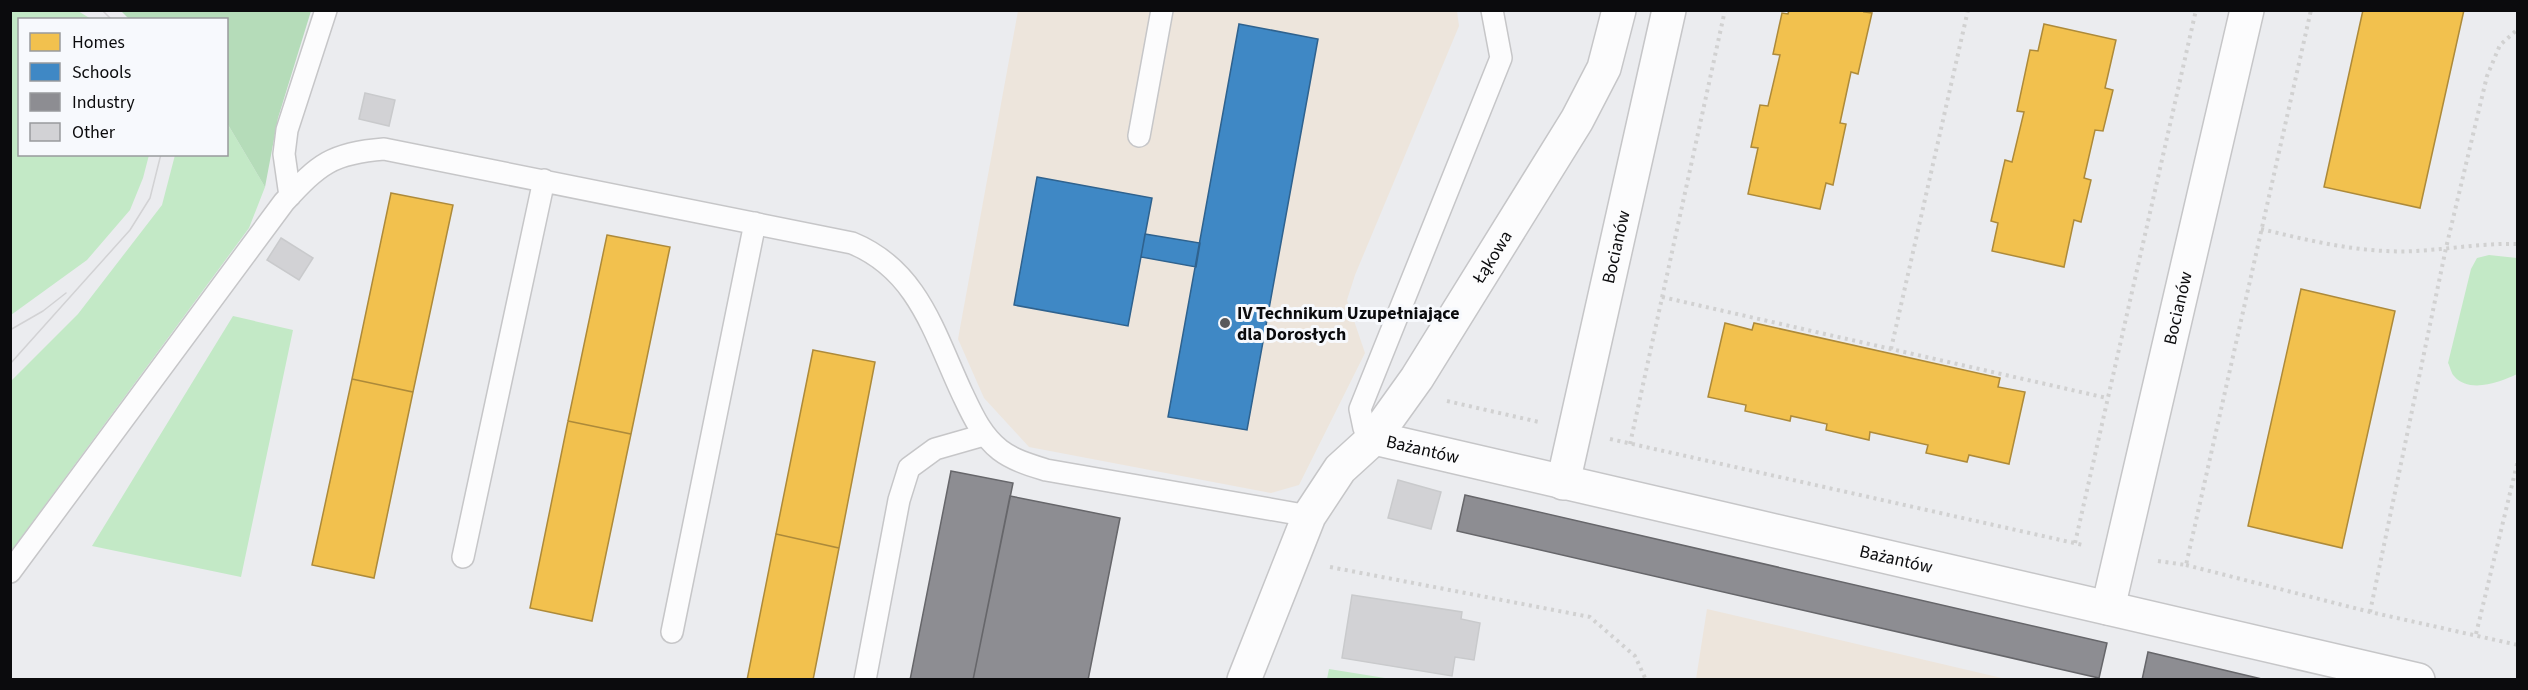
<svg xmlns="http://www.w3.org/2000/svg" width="2528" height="690" viewBox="0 0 2528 690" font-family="'Source Sans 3',sans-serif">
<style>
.education{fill:#ede5dc}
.green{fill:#c3e9c6}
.forest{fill:#b5dcb9}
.homes{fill:#f2c14e;stroke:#ad8a3a;stroke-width:1.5}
.schools{fill:#3f88c5;stroke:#2f628e;stroke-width:1.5}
.industry{fill:#8d8d92;stroke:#66666a;stroke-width:1.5}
.building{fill:#d2d2d5;stroke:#c9cacc;stroke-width:1.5}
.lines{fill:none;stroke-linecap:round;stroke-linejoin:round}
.service-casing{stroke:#c6c6c8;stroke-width:24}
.minor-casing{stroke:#c6c6c8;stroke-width:36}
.path{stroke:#d1d1d1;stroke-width:4;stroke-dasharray:3 4.5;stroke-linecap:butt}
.service{stroke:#fcfcfd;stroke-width:21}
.minor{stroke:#fcfcfd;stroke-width:33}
.tram{stroke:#d2d2d4;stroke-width:1.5}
.poi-dot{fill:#595a5c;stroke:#f7f9fd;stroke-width:2}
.labels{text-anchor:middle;stroke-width:6;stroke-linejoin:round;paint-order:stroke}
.street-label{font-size:18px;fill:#0b0b0d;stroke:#f7f9fd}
.poi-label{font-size:18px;font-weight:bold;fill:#0b0b0d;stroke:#f7f9fd;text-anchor:start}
</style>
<rect width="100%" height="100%" fill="#ebecef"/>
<path class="education" d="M1018 11H1457L1459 26 1355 275 1347 300 1365 353 1299 485 1271 493 1029 447 984 398 958 339Z
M1707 609 2006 679H1696Z"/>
<path class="green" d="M11 10 78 11 91 19 20 20V154L149 155 143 178 130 210 87 260 11 315Z
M227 123 265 187 249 228 11 551V381L78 314 162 205 175 155 226 154Z
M2489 255 2517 258V374C2501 382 2469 394 2454 376 2451 373 2450 366 2448 363L2471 269 2477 258Z
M233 316 293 330 241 577 92 546Z
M1329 669 1391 679H1327Z"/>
<path class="forest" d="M121 11H311L278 118 265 187 227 123 226 20 129 19Z"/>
<path class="homes" d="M1789 10H1865L1864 12 1872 13 1858 74 1851 72 1840 123 1846 124 1833 185 1826 183 1820 209 1748 194 1758 148 1751 147 1760 105 1768 106 1780 55 1773 54 1782 13 1788 14Z
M2363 10H2464L2420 208 2324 187Z
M2044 24 2116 40 2105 88 2113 90 2103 131 2095 130 2084 178 2091 180 2081 222 2074 220 2064 267 1992 251 1998 223 1991 221 2005 160 2012 162 2024 112 2017 111 2030 50 2038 51Z
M391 193 453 205 413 392 352 379Z
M607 235 670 247 631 434 568 421Z
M2301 289 2395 311 2342 548 2248 526Z
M1725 323 1752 330 1754 323 2000 378 1998 387 2025 392 2009 464 1969 455 1967 462 1926 453 1928 445 1870 432 1869 440 1826 430 1827 424 1791 416 1790 421 1745 411 1746 405 1708 397Z
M813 350 875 362 839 548 776 534Z
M352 379 413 392 374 578 312 565Z
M568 421 631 434 592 621 530 608Z
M776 534 839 548 813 680H747Z"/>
<path class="schools" d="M1239 24 1318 39 1247 430 1168 417Z
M1037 177 1152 198 1128 326 1014 305Z
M1145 234 1200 243 1196 267 1141 257Z"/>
<path class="industry" d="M951 471 1013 483 973 680H910Z
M1465 495 2107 643 2099 678 1457 531Z
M1010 496 1120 518 1088 680H973Z
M2148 652 2266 680H2142Z"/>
<path class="building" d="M365 93 395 100 389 126 359 119Z
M281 238 313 258 299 280 267 260Z
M1398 480 1441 492 1431 529 1388 518Z
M1352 595 1462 612 1461 619 1480 623 1474 660 1455 657 1452 676 1342 658Z"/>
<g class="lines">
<defs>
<path id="service" d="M1139 136 1162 10
M290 196 284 154 287 130 326 10
M1374 438 1364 428 1360 409 1501 58 1492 10
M463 557 544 180
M10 572 284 202C319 164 332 153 384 149L852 243C918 270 934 333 962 393 972 414 981 435 1000 450 1013 460 1030 465 1046 470L1309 516
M672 632 755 223
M865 680 899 500 909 468 935 449 984 435"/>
<g id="minor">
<path id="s1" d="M1374 438 2418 680"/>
<path id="s2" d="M1563 483 1669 10"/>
<path id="s3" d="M2108 608 2247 10"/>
<path id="s4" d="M1244 680 1309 516 1340 469 1374 438 1417 378 1577 120 1604 68 1619 10"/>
</g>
</defs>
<use href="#service" class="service-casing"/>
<use href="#minor" class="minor-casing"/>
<path class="path" d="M2261 229C2311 241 2364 254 2416 251 2450 249 2483 243 2518 244
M1662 297 2107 398
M1891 349 1968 10
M1447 401 1539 422
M1610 439 2083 545
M1630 444 1725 10
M2075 543 2196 10
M2158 561 2186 565 2311 10
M2186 565 2370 612 2518 645
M1330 567 1590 617 1635 656 1646 680
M2370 612 2446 248 2487 76 2500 45 2518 29
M2476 634 2518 460"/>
<use href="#service" class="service"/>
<use href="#minor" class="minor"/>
<path class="tram" d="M102 10 112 20
M10 330 43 311 66 293
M10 364 130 230 150 198 161 154"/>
</g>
<circle class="poi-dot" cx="1225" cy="323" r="6"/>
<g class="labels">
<g class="street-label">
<text dy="6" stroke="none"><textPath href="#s2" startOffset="242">Bocianów</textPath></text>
<text dy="6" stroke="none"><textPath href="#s4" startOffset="495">Łąkowa</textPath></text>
<text dy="6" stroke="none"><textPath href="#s3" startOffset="308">Bocianów</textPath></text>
<text dy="6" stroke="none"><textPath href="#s1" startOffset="50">Bażantów</textPath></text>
<text dy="6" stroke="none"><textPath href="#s1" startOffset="536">Bażantów</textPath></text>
</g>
<g class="poi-label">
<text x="1237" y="319">IV Technikum Uzupełniające<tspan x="1237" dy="21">dla Dorosłych</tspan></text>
</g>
</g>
<rect width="2528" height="690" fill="none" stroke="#0b0b0d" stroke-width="24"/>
<rect x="18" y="18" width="210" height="138" fill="#f7f9fd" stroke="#999a9d" stroke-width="1.5"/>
<rect x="30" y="33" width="30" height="18" fill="#f2c14e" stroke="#999a9d" stroke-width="1.5"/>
<text x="72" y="48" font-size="18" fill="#0b0b0d">Homes</text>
<rect x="30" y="63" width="30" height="18" fill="#3f88c5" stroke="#999a9d" stroke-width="1.5"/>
<text x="72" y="78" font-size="18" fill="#0b0b0d">Schools</text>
<rect x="30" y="93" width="30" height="18" fill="#8d8d92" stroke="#999a9d" stroke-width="1.5"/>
<text x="72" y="108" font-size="18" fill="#0b0b0d">Industry</text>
<rect x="30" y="123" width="30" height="18" fill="#d2d2d5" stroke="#999a9d" stroke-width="1.5"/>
<text x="72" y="138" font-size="18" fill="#0b0b0d">Other</text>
</svg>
